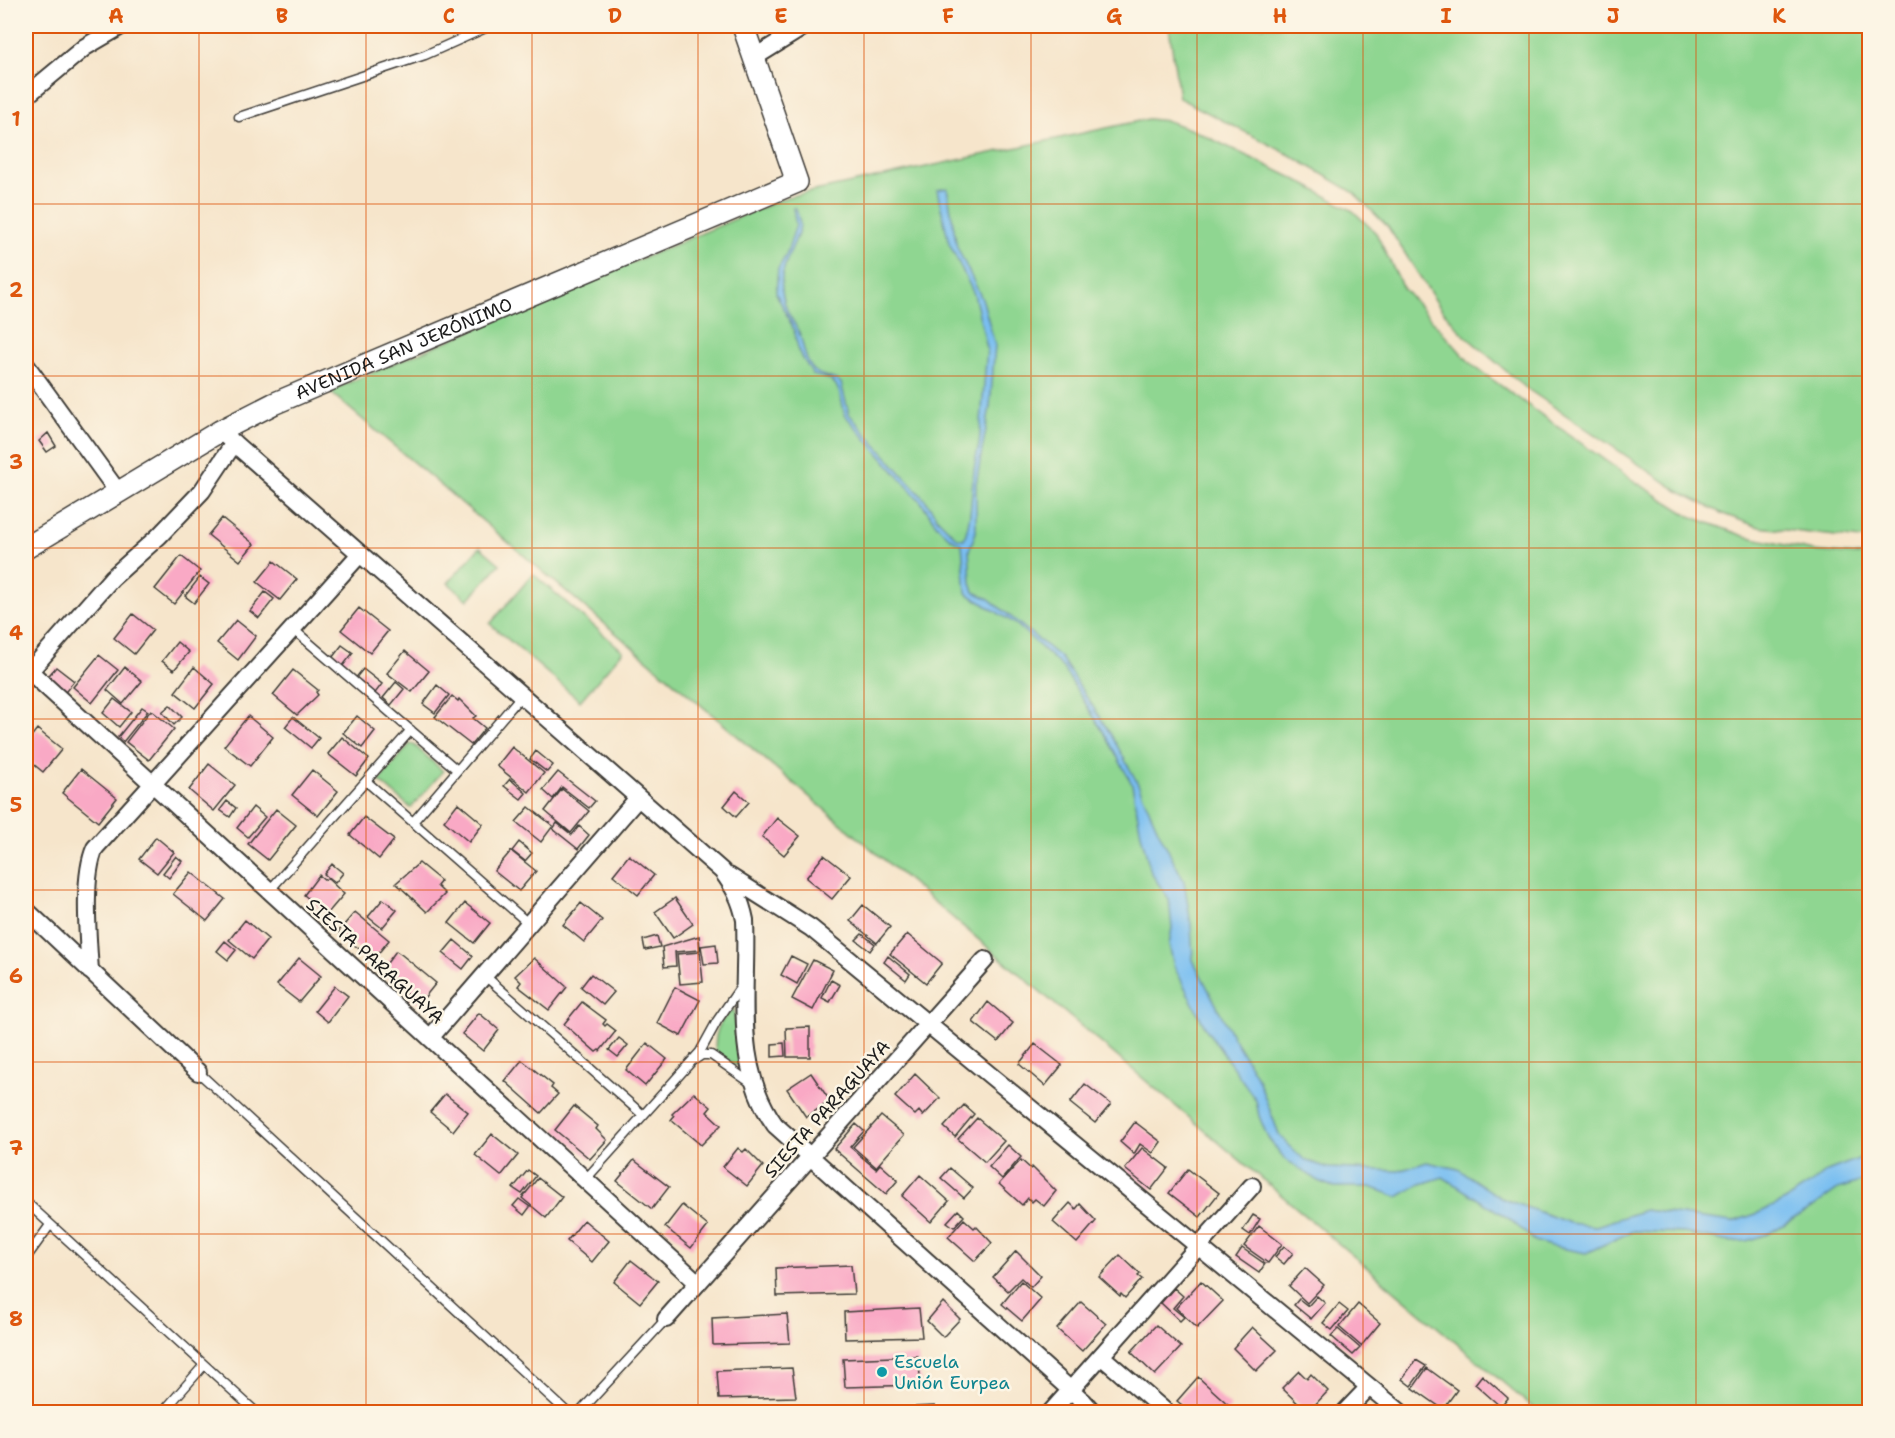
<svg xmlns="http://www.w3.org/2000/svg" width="1895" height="1438" viewBox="0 0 1895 1438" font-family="'Shantell Sans',sans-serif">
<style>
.green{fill:#8fd691;stroke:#567956;stroke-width:1.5}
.water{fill:#7abff1;stroke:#4b6e86;stroke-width:1.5}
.building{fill:#f9a9c5}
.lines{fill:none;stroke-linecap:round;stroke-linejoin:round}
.service-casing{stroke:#3d3a36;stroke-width:11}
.minor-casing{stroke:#3d3a36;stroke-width:20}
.tertiary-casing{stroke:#3d3a36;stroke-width:24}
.service{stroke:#fff;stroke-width:8}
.minor{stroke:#fff;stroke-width:16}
.tertiary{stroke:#fff;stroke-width:21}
.grid{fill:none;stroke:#de560d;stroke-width:1.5;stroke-opacity:0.55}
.culture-dot{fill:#0f9aa8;stroke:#fcf5e5;stroke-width:2}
.labels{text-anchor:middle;stroke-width:5;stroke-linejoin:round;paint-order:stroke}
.street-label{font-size:18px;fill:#1c1c1c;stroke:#fcf5e5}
.culture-label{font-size:18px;fill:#0d838f;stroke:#fcf5e5;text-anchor:start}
.neatline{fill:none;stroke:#de560d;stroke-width:2}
.grid-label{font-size:20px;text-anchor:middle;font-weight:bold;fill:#de560d}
</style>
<rect width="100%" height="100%" fill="#fcf5e5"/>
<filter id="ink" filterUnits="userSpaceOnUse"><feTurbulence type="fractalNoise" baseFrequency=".0167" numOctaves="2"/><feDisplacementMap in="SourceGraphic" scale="12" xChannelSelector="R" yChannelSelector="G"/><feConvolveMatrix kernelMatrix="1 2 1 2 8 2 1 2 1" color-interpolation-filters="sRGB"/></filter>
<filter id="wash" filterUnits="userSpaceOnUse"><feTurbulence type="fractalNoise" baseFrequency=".008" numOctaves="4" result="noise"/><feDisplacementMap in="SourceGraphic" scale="24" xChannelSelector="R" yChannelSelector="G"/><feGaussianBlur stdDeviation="1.35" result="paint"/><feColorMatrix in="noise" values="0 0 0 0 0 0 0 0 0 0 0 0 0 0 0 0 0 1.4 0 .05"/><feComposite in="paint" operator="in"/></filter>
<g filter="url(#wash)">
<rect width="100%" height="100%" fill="#f6e5cb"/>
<path class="green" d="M1169 26H1869V540L1759 527 1723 514 1680 492 1526 388 1463 334 1439 306 1388 227 1353 192 1290 155 1179 98Z
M1148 119 1168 121 1195 131 1297 180 1353 211 1376 233 1403 288 1472 365 1634 481 1690 516 1744 536 1813 551 1869 556V1412H1538L329 391 787 197Z
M480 547 500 564 468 600 448 583Z
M533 574 623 651 580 701 490 624Z
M410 744 414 745 443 771 411 808 379 781Z
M734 1009 739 1062 738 1065H735L716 1053C713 1036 719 1018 734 1009Z"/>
<path class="water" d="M947 188 957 247 983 301 995 345 990 407 976 484V532L969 550 971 583 974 592 989 599 1061 658 1110 733 1137 782 1158 830 1184 881 1191 924 1193 960 1234 1039 1258 1079 1279 1134 1294 1151 1307 1161 1329 1168 1399 1171 1427 1162 1458 1169 1501 1198 1570 1223 1596 1226 1645 1210 1732 1222 1756 1214 1782 1202 1809 1185 1827 1171 1861 1158 1869 1157V1179L1838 1189 1810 1209 1768 1234 1746 1241 1729 1242 1684 1233 1633 1231 1586 1253 1550 1246 1535 1241 1508 1218 1443 1177 1418 1185 1398 1197 1370 1187H1333L1318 1181 1285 1159 1268 1138 1259 1116 1256 1100 1206 1029 1174 966 1169 945 1172 928 1169 899 1151 873 1141 834 1132 784 1106 736 1063 668 1016 624 966 593 962 544C944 538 932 519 922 503L845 415 840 394 836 385 829 379 813 375 799 352 794 330 776 293 778 269 786 255 796 225 793 208H796L800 224 799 231C787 263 774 275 787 310 790 318 797 326 800 335 804 347 805 364 816 372 822 377 832 376 841 383L849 414 926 501 938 519 957 538 964 539C975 510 969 476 979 446L987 348 974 294 949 243 937 190Z"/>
<g id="blocks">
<path class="building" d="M48 433 56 446 47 452 39 441Z
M222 518 254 544 240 561 208 535Z
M181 556 200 571 174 604 155 589Z
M274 561 297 579 280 600 257 582Z
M200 577 209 584 194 603 185 596Z
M265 592 274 599 259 618 250 611Z
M359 608 388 631 370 653 341 630Z
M133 614 153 630 134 654 114 638Z
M236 620 256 636 238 660 217 643Z
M177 642 189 652 174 670 162 661Z
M342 645 353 653 342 667 332 658Z
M405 651 429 671 412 692 387 673Z
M99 655 118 670 92 703 73 687Z
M56 667 74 681 63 695 45 680Z
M125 667 142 681 123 704 107 690Z
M194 667 214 684 195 708 175 692Z
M363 669 382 684 373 696 354 680Z
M293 670 318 690 316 692 318 695 297 715 273 695Z
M396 682 404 689 391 705 383 698Z
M437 685 449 695 435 713 423 704Z
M452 696 458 701 459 699 476 716 473 718 485 728 471 745 435 717Z
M114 699 131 712 119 727 103 713Z
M170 705 182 717 174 725 162 712Z
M142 707 148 711 123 742 118 737Z
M151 710 174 729 149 760 126 742Z
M248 716 273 737 250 766 224 746Z
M357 716 375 731 362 748 343 733Z
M293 717 319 738 311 748 285 727Z
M37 729 62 749 43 772 26 758V743Z
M342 737 369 759 356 776 328 754Z
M512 747 544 773 529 792 497 766Z
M536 751 553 765 547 772 530 759Z
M209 764 235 785 214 811 189 790Z
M81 769 117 798 98 822 62 793Z
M312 770 338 791 318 816 292 795Z
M558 772 595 801 589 808 562 787 553 799 543 790Z
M510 779 526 793 521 799 504 786Z
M562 789 589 811 571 833 545 811Z
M736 791 749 802 736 817 724 806Z
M227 801 236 808 230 817 220 810Z
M458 803 483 824 469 842 444 821Z
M253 807 265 817 248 837 237 828Z
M529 807 553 826 541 842 516 822Z
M276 809 296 825 268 860 248 844Z
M364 817 394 840 379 859 350 835Z
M777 818 800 836 784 855 762 837Z
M557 823 572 835 579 826 589 835 578 849 553 829Z
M156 837 174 852 157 873 139 859Z
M519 842 532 853 525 861 512 851Z
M511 851 536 871 519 891 494 871Z
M629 855 654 875 638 895 613 875Z
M824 855 851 876 832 899 806 878Z
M176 856 182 861 169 878 163 873Z
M419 863 441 881 437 886 445 894 427 912 396 883Z
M332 864 343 873 335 883 324 874Z
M191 872 225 899 207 921 173 894Z
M319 875 325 880 327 878 344 894 327 914 304 895Z
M675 898 693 924 673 938 655 912Z
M383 899 397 910 382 928 368 917Z
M465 903 490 923 474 943 449 923Z
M581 903 602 920 584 942 563 925Z
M863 905 890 927 877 943 850 921Z
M355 912 389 940 373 960 338 932Z
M245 920 268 939 252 959 229 940Z
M862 934 875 944 870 951 856 940Z
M907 934 942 963 926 983 890 954Z
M657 936 660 947 645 950 643 940Z
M699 936 700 950 675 952 676 966 664 967 662 947Z
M454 940 473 956 463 969 443 953Z
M225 941 236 950 228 960 217 951Z
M716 944 718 963 704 964 701 946Z
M396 951 402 955 436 983 420 1003 417 1000 415 1002 381 971Z
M700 952 703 982 680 984 677 954Z
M791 956 807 964 797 984 781 975Z
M888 956 910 974 906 980 884 962Z
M299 958 321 976 299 1002 277 985Z
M534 958 567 987 549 1010 518 986 521 982 515 976Z
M813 960 833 970 813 1010 792 999Z
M591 974 614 992 603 1005 581 987Z
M831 980 840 985 830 1002 822 998Z
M335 986 348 996 328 1022 315 1011Z
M675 987 700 1000 681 1036 657 1023Z
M582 1002 606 1020 603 1024 605 1026 607 1024 616 1031 600 1051 599 1050 596 1052 564 1024Z
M988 1002 1013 1023 998 1042 973 1022Z
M479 1013 499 1030 483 1051 462 1034Z
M810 1027V1057H787L786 1028Z
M619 1038 628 1045 618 1057 609 1050Z
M647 1043 667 1059 645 1086 626 1070Z
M784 1043 785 1056 772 1057V1044Z
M1035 1044 1062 1065 1045 1086 1019 1064Z
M522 1060 553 1085 551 1088 558 1094 541 1113 505 1081Z
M811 1073 830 1101 806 1117 787 1089Z
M915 1074 940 1098 923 1116 919 1111 915 1115 895 1097Z
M1085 1084 1111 1104 1095 1123 1070 1103Z
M694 1093 711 1107 707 1112 721 1125 701 1145 671 1120 674 1116 672 1114Z
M445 1094 468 1112 453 1131 430 1112Z
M964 1105 974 1114 955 1137 944 1127Z
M574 1106 598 1126 596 1129 607 1140 590 1159 555 1130Z
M881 1116 904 1135 876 1167 853 1147Z
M977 1118 1004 1141 985 1162 958 1139Z
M1135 1122 1161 1142 1153 1153 1140 1144 1134 1154 1120 1142Z
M856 1124 864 1131 850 1147 876 1169 880 1164 898 1180 886 1194 834 1149Z
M492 1134 518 1155 501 1176 475 1155Z
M1008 1145 1021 1157 1002 1179 989 1167Z
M738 1148 743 1152 746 1149 763 1166 747 1186 723 1167Z
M1142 1148 1168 1168 1151 1190 1125 1169Z
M634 1160 669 1187 652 1209 617 1181Z
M1021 1160 1031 1169 1032 1167 1056 1191 1044 1206 1035 1199 1032 1202 1028 1198 1022 1205 999 1184Z
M950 1168 973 1188 964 1198 941 1178Z
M1188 1169 1219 1193 1200 1217 1169 1193Z
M528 1170 536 1176 522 1194 513 1188Z
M920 1175 949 1201 931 1222 902 1196Z
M538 1178 562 1197 546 1218 522 1198Z
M519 1199 530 1207 524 1215 513 1206Z
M1070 1203 1076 1209 1080 1204 1096 1221 1077 1243 1053 1222Z
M682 1205 708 1226 691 1248 665 1227Z
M958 1210 964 1216 954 1227 947 1222Z
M1253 1215 1260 1219 1250 1235 1243 1230Z
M964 1219 974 1228 976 1226 992 1243 975 1261 948 1237Z
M584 1220 609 1241 592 1262 567 1241Z
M1259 1226 1282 1244 1268 1263 1244 1246Z
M1284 1246 1293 1253 1284 1264 1275 1257Z
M1242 1248 1265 1264 1259 1273 1236 1257Z
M1016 1251 1041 1276 1031 1287 1021 1278 1008 1291 993 1277Z
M1120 1255 1140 1274 1138 1276 1142 1279 1125 1298 1121 1294 1120 1296 1099 1277Z
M631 1260 658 1281 640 1303 614 1282Z
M851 1265 854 1294 777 1296 776 1268Z
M1305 1268 1324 1285 1307 1303 1289 1286Z
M1021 1281 1041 1299 1022 1321 1002 1304Z
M1201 1281 1223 1301 1197 1328 1176 1308Z
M1174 1288 1183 1296 1173 1308 1184 1317 1180 1321 1161 1303Z
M1317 1296 1325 1303 1311 1319 1294 1305 1299 1299 1308 1306Z
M943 1302 960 1319 943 1337 927 1321Z
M1081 1302 1106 1324 1082 1351 1057 1329Z
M1339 1304 1348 1311 1332 1330 1323 1323Z
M1358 1304 1380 1323 1361 1346 1339 1327Z
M919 1308 922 1337 845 1339 844 1312Z
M787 1314 790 1343 713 1345 712 1318Z
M1156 1325 1181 1347 1155 1375 1131 1352Z
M1252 1327 1277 1350 1256 1371 1233 1348Z
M1338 1329 1360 1348 1353 1355 1331 1336Z
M918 1356 921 1385 845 1387 843 1359Z
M1416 1360 1426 1366 1411 1386 1402 1379Z
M792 1368 796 1397 719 1399 717 1371Z
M1427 1368 1457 1390 1443 1409 1413 1388Z
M1299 1371 1307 1379 1311 1374 1328 1391 1311 1409 1308 1406 1305 1410 1282 1388Z
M1482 1375 1508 1398 1501 1407 1475 1384Z
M1198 1377 1231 1407 1226 1412H1191L1177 1401Z
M935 1406 936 1412H861V1409Z"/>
</g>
</g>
<g filter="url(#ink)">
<use href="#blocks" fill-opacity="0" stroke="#3d3a36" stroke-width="1.5"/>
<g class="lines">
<defs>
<path id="service" d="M239 117 425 55 490 26
M293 629 457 770
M366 781 529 924
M413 822 521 696
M269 891 411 730
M484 975 643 1115
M696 1059 702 1055H711L751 1083
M198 1072 567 1412
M585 1180 700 1052 717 1021 742 985
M26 1202 256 1412
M26 1258 50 1225
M163 1412 204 1365
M580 1412 666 1319"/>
<path id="minor" d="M755 57 805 26
M26 96 85 47 121 26
M26 365 118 492
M220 431 722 871C734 887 741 900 745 920 748 990 732 1065 775 1125L1084 1402 1093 1412
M26 668 698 1283
M29 672 112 578 159 536 202 491 234 443
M729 876 811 928 1400 1412
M26 910 198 1072
M90 971C88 938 82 877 95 848L360 554
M430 1038 638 798
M666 1319 985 960
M1101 1356 1166 1412
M1051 1412 1252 1186
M1345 1412 1369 1387"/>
<g id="tertiary">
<path id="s1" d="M26 548 220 431 273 404 797 182 743 26"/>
</g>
</defs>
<use href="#service" class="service-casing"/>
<use href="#minor" class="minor-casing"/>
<use href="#tertiary" class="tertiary-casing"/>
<use href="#service" class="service"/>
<use href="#minor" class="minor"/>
<use href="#tertiary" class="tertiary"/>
</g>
</g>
<path class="grid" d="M199 26V1412M366 26V1412M532 26V1412M698 26V1412M864 26V1412M1031 26V1412M1197 26V1412M1363 26V1412M1529 26V1412M1696 26V1412M26 204H1870M26 376H1870M26 548H1870M26 719H1870M26 890H1870M26 1062H1870M26 1234H1870"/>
<circle class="culture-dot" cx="882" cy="1372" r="6"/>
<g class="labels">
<g class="street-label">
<text dy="6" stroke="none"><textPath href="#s1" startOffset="428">AVENIDA SAN JERÓNIMO</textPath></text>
<text transform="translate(375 961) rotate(42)" y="6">SIESTA PARAGUAYA</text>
<text transform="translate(827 1109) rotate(-48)" y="6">SIESTA PARAGUAYA</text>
</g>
<g class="culture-label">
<text x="894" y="1368">Escuela<tspan x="894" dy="21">Unión Eurpea</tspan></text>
</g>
</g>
<rect width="1895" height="1438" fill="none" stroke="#fcf5e5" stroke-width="66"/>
<rect x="33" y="33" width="1829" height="1372" class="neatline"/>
<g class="grid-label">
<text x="116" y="23">A</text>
<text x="282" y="23">B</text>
<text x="449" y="23">C</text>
<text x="615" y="23">D</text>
<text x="781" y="23">E</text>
<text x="948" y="23">F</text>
<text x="1114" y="23">G</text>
<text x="1280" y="23">H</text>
<text x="1446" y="23">I</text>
<text x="1613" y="23">J</text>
<text x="1779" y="23">K</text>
<text x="16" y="126">1</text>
<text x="16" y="297">2</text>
<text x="16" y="469">3</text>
<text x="16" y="640">4</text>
<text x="16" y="812">5</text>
<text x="16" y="983">6</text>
<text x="16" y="1155">7</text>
<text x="16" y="1326">8</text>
</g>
</svg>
